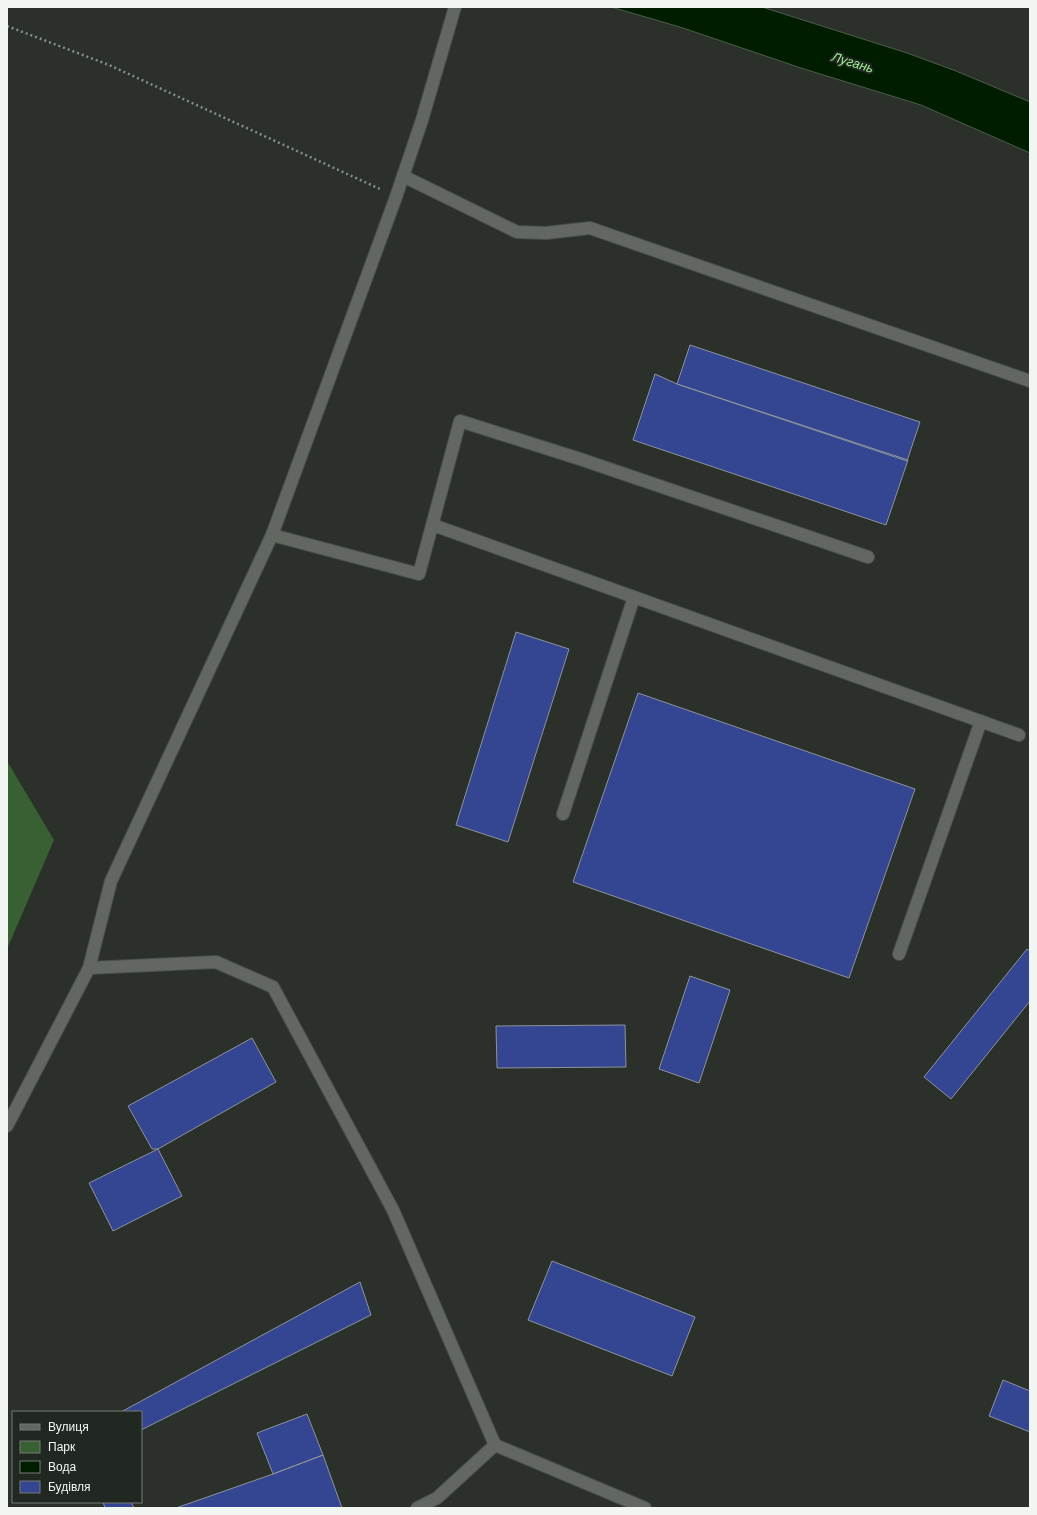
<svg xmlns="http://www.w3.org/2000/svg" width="1037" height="1515" viewBox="0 0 1037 1515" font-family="Barlow,sans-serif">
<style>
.green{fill:#386033}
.water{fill:#001d00;stroke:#495e49}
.building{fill:#344691;stroke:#8e929b}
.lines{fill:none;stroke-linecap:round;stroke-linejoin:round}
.lane-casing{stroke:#494e49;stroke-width:14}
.secondary-casing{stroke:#494e49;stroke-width:14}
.path{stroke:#878d87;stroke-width:2.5;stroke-dasharray:2 3;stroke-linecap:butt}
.lane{stroke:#626861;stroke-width:12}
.secondary{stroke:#626861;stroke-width:12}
.labels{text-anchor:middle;stroke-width:4;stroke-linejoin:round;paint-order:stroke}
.water-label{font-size:13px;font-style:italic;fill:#9df493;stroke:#212721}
</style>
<rect width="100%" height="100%" fill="#2b312a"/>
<path class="green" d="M7 761 54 840 7 949Z"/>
<path class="water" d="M611 7H762L907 53 956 71 1030 102V153L921 105 801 68 680 27Z"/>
<path class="building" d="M690 345 920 422 907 461 677 384Z
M655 374 677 384 908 460 886 525 633 440Z
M516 632 569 649 508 842 456 825Z
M638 693 915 789 849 978 573 882Z
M1027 949 1030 951V1001L951 1099 924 1077Z
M690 976 730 990 699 1083 659 1069Z
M625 1025 626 1067 497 1068 496 1026Z
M252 1038 276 1082 158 1149H152L128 1106Z
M158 1149 182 1196 113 1231 89 1183Z
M552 1261 695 1317 672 1376 528 1320Z
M360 1282 371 1315 141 1430V1412H121Z
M1003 1380 1030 1391V1432L989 1416Z
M307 1414 323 1455 273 1474 257 1433Z
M323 1455 342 1508H176L273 1474Z
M103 1502H131L134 1508H105Z"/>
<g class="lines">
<defs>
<path id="lane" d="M403 176 517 232 546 233 590 228 1030 381
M433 525 1019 735
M272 535 419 574 460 421 580 459 868 557
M563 814 634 597
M899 954 981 721
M89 968 216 962 273 987 393 1210 495 1445 645 1508
M417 1508 437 1498 495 1445"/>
<path id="secondary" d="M7 1126 89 968 111 881 272 535 396 197 422 120 455 7"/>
</defs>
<use href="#lane" class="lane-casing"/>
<use href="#secondary" class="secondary-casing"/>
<path class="path" d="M7 26 109 65 380 189"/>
<use href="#lane" class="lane"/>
<use href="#secondary" class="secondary"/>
</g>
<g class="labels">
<g class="water-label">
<text transform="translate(853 62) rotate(17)" y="5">Лугань</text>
</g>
</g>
<rect width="1037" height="1515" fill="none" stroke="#f2f6f2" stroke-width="16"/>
<rect x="12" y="1411" width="130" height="92" fill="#212721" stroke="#757a75"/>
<rect x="20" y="1424" width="20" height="6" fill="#626861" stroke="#757a75"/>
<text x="48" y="1431" font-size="12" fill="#f2f6f2">Вулиця</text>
<rect x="20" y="1441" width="20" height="12" fill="#386033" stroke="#757a75"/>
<text x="48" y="1451" font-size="12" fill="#f2f6f2">Парк</text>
<rect x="20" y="1461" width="20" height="12" fill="#001d00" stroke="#757a75"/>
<text x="48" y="1471" font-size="12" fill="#f2f6f2">Вода</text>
<rect x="20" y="1481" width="20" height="12" fill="#344691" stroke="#757a75"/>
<text x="48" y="1491" font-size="12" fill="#f2f6f2">Будівля</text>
</svg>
